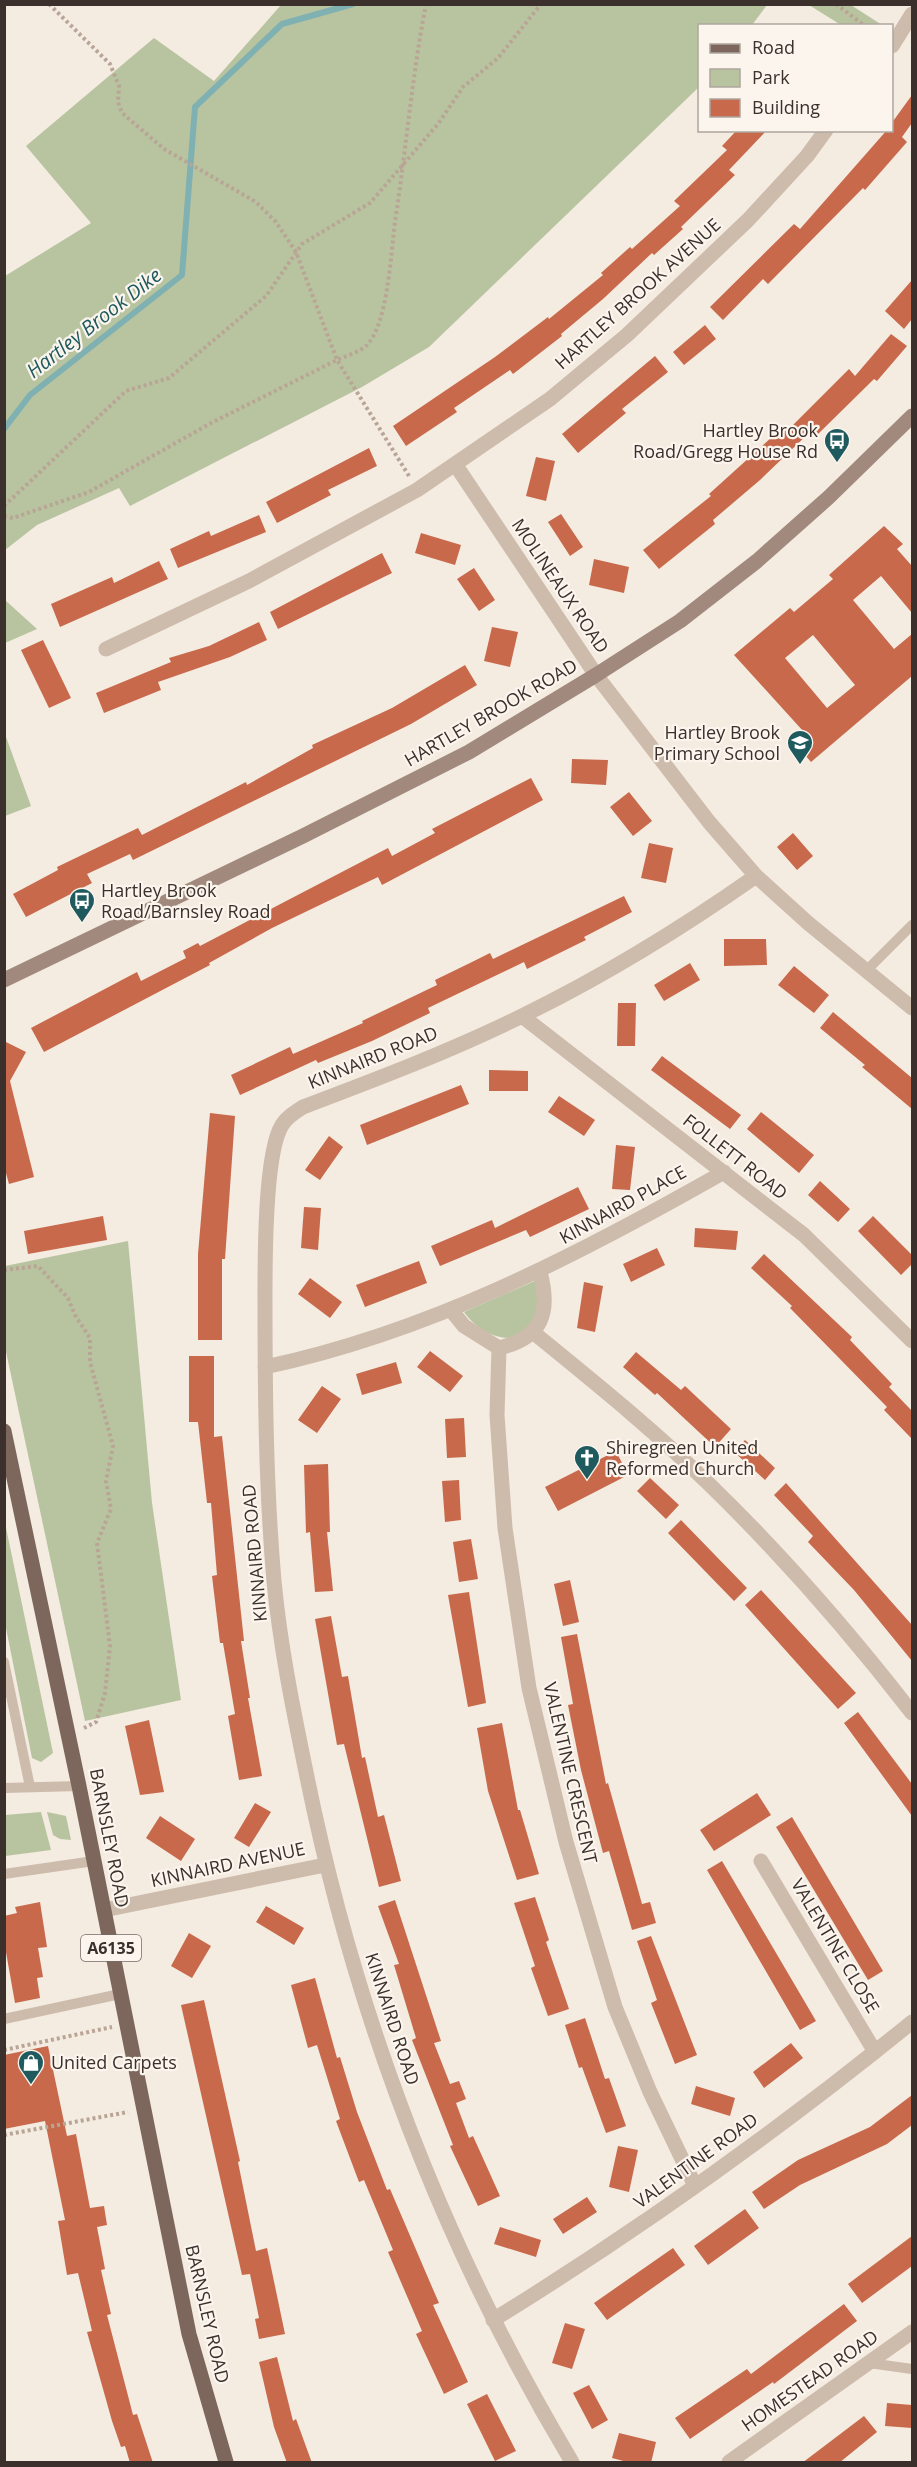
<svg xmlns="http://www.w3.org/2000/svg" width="917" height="2467" viewBox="0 0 917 2467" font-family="'Open Sans',sans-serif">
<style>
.green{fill:#b8c4a0}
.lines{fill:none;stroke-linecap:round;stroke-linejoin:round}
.stream{stroke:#7fb0b2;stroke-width:6}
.building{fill:#c8694b;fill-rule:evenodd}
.path{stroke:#b9a596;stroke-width:4;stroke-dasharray:3 3;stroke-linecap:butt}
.lane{stroke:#cdbbac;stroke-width:10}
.street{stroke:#cdbbac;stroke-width:15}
.secondary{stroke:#a18a7d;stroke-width:15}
.primary{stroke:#7d675c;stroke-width:15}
.labels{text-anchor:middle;stroke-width:4.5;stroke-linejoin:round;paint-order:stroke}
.shield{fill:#fbf5ee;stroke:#756b66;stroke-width:1.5}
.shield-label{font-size:16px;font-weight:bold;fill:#3b302b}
.street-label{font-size:18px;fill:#3b302b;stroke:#fbf5ee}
.poi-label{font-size:18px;fill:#3b302b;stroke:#fbf5ee;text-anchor:start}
.water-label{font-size:20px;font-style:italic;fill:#1f5a5e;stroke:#fbf5ee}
</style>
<rect width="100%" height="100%" fill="#f4ebe1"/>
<path class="green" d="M281 5H767L752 25 700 26 699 87 429 347 362 387 130 506 119 488 37 525 5 550V276L91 223 26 146 154 38 214 81Z
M809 5H851L882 25H841Z
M4 600H5L37 629 5 643Z
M5 734 31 806 5 816H4Z
M128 1241 152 1503 181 1700 85 1721 5 1347V1266Z
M537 1280C538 1293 541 1310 534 1322 516 1352 479 1334 464 1312Z
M4 1518 53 1753 41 1762 32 1758 5 1623Z
M41 1812 51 1850 5 1856V1815Z
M47 1812 66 1816 71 1840 60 1839 53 1835Z"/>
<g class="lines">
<path class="stream" d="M4 429 30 395 182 275 195 107 282 24 353 4"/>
</g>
<path class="building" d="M912 95V123L902 137 907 142 865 190 863 188 768 284 763 279 723 320 710 307 794 224 800 229 887 130H891V124Z
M737 130H767L729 170 735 175 681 227 683 229 654 255 652 253 603 299 561 334 562 336 513 374 510 370 454 408 457 412 406 446 393 426 495 357 548 317 549 319 603 275 601 273 630 247 632 249 680 206 674 201 727 150 722 146Z
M912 280V319L904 329 885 311Z
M705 325 716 339 684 365 673 352Z
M891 334 907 346 877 381 874 379 815 437 810 432 760 480 713 520 715 524 659 569 643 550 711 496 709 494 783 427 787 431 849 369 855 376Z
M655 356 668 372 622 409 626 413 578 453 562 434Z
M369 448 377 466 328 490 331 495 277 523 266 502Z
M536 457 555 461 546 501 526 496Z
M561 514 583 547 570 556 548 522Z
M259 515 266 532 178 568 170 549 209 531 211 536Z
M884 526 903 544 897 549 912 566V613L881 576 853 600 894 649 912 634V676L811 762 792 740 803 731 734 655 790 608 794 612 833 579 829 575ZM813 635 855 685 827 708 785 658Z
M421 533 461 545 455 565 415 553Z
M382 553 392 573 278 629 270 612Z
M594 559 629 567 624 593 589 585Z
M159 561 168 579 60 627 51 604 112 577 114 583Z
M474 568 495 600 479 611 457 579Z
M259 622 267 640 230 657 158 682 161 690 104 713 96 693 171 662 169 658 209 646Z
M492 627 518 632 510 667 484 661Z
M43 640 71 698 49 708 21 650Z
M465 665 477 685 411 724 133 860 130 854 87 874 92 883 26 917 13 894 58 870 57 867 138 828 142 835 246 782 247 785 313 748 312 745 392 708Z
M572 759 608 760 606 785 571 783Z
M531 778 543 800 382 885 378 877 272 928 209 963 210 965 44 1052 31 1028 137 972 141 981 186 958 183 951 198 943 200 946 388 848 392 856 435 833 432 829Z
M629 792 652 821 633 836 610 807Z
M793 833 813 856 797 870 777 847Z
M649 843 673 848 666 883 641 878Z
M624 896 632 912 584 937 586 940 527 969 524 962 428 1008 430 1013 372 1041 318 1063 316 1060 240 1095 231 1075 290 1047 293 1054 363 1023 362 1021 437 985 435 980 472 962 490 953 493 959Z
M724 939H766L767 965 724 966Z
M690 963 700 980 664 1001 654 985Z
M794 966 829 995 814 1013 778 985Z
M618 1003H636L635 1046H617Z
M833 1012 912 1078V1109L862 1067 865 1065 820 1028Z
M4 1041 26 1052 10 1081 34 1177 9 1184 4 1166Z
M662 1056 741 1115 730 1129 651 1070Z
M489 1070 528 1071V1091H489Z
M461 1085 469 1104 367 1145 360 1125Z
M559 1096 595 1120 584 1136 548 1112Z
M761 1112 814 1155 799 1173 747 1129Z
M210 1113 235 1116 225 1259H222V1340H198V1254Z
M329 1136 343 1147 320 1180 305 1170Z
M616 1145 635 1147 630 1190 612 1189Z
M820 1181 850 1209 838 1222 808 1195Z
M578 1187 589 1209 530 1237 526 1230 440 1266 431 1246 492 1220 495 1228Z
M304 1207 321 1208 318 1250 301 1248Z
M103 1216 107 1240 28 1254 24 1231Z
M873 1216 912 1255V1264L901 1275 858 1231Z
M695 1228 738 1231 736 1250 694 1247Z
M657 1248 665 1265 631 1282 623 1264Z
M764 1254 852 1337 850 1340 892 1384 889 1387 912 1411V1439L884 1410 887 1407 790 1308 792 1306 751 1268Z
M419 1261 427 1283 365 1307 356 1285Z
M310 1278 342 1302 330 1318 298 1294Z
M584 1282 603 1286 595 1332 577 1328Z
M430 1351 463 1376 450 1392 417 1367Z
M636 1352 681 1390 685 1386 731 1429 715 1447 657 1393 655 1395 623 1367Z
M189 1356H214V1437L222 1436 244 1641H241L250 1698H248L262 1776 239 1780 228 1716 235 1714 223 1643H220L212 1576 217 1575 211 1503H207L198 1422H189Z
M396 1362 402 1383 362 1395 356 1374Z
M322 1386 341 1399 317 1433 298 1420Z
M464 1418 466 1457 447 1458 445 1419Z
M745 1440 775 1468 765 1480 734 1452Z
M616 1451 628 1475 558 1511 545 1487Z
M328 1464 330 1532H327L333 1591 315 1592 310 1532 306 1533 304 1465Z
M650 1478 679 1505 666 1519 637 1491Z
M459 1480 461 1520 445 1522 442 1481Z
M786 1483 912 1625V1661L854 1590 808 1542 813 1536 774 1495Z
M681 1520 747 1588 734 1601 668 1533Z
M471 1539 478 1579 459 1582 453 1542Z
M570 1580 579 1622 563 1626 554 1584Z
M761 1590 856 1693 838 1709 745 1605Z
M469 1592 486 1703 468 1707 448 1595Z
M331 1616 342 1677 348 1676 362 1758 365 1757 378 1817 384 1815 401 1881 379 1887 344 1744 337 1745 315 1619Z
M577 1634 606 1784 608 1783 642 1904 650 1902 656 1923 632 1930 609 1851 603 1853 581 1770 568 1705 573 1704 561 1637Z
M858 1712 912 1784V1816L844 1723Z
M149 1720 164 1792 140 1795 125 1726Z
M502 1723 518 1810H520L539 1874 517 1880 488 1791 477 1728Z
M757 1793 771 1815 714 1851 700 1830Z
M255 1803 271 1812 249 1847 234 1838Z
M160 1816 195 1839 181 1861 146 1838Z
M792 1817 883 1971 868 1980 776 1827Z
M722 1861 816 2021 800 2030 707 1870Z
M535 1897 549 1940 546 1942 569 2009 548 2016 531 1968 535 1966 514 1903Z
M395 1900 441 2041 434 2043 450 2084 459 2081 466 2099 456 2103 469 2138 473 2136 500 2196 478 2206 450 2146 453 2145 412 2040 416 2038 394 1965 399 1964 378 1906Z
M40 1902 47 1947 38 1948 43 1977 37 1978 40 1998 15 2003 4 1941V1916L17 1913 15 1907Z
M266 1906 304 1928 294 1945 256 1922Z
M189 1933 211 1946 192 1978 171 1966Z
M651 1936 697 2055 675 2064 651 2003 657 2000 637 1941Z
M315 1978 337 2058 340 2057 357 2112 387 2190 390 2189 432 2287 439 2303 433 2305 468 2382 444 2394 416 2334 422 2331 388 2252 393 2250 364 2180 359 2182 336 2121 340 2119 317 2045 308 2048 291 1985Z
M204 2000 240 2161 238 2162 256 2251 267 2248 285 2334 259 2339 255 2319 259 2318 250 2274 242 2275 181 2005Z
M585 2018 605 2079 609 2078 626 2126 606 2133 582 2067 579 2068 565 2025Z
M791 2043 803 2058 764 2088 753 2072Z
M48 2046 67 2136 76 2134 90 2208 104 2206 107 2225 97 2227 105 2269 101 2270 111 2314 107 2315 133 2415 137 2414 153 2463H130L125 2446 121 2447 112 2421 87 2332 92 2331 78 2273 67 2275 58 2221 65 2220 45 2121 4 2129V2055Z
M696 2086 735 2098 730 2116 691 2104Z
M912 2095V2125L887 2144 800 2185 764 2209 752 2192 798 2160 870 2127Z
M618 2146 638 2150 629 2192 609 2187Z
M587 2197 597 2212 563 2234 553 2219Z
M745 2209 759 2228 708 2265 694 2246Z
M500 2227 541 2240 536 2257 494 2244Z
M912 2236V2266L862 2303 848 2284Z
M673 2248 685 2265 607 2320 594 2303Z
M844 2304 857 2321 774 2384 773 2382 690 2439 675 2418 747 2369 751 2374Z
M565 2323 585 2329 572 2369 552 2363Z
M277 2357 293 2421 296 2419 312 2463H287L274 2427 259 2362Z
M589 2385 608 2420 592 2429 573 2393Z
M487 2394 516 2451 495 2461 467 2404Z
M887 2403 912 2405V2428L885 2426Z
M864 2416 877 2432 839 2463H802Z
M619 2433 656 2442 651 2463H631L612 2458Z"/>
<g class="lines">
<path class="path" d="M836 4 865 26
M409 476 337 360C346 356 359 352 366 346 388 325 391 252 395 222 406 150 412 76 426 4
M4 506 126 391 169 378 266 296 302 244 370 203 438 124 463 87 498 58 541 4
M4 516 13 518 89 492 211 423 337 360 296 252 276 222 256 202 164 149 122 113 118 102 119 86 110 64 49 4
M4 1270 38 1266 68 1298 75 1315 90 1338V1362L113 1446 106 1481 111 1509 97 1543 110 1646 105 1693 96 1722 84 1728
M4 2050 112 2027
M4 2135 128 2112"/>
<path class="lane" d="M866 971 912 925
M4 1662 30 1787
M4 1788 79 1786
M4 1874 94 1861
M4 2019 120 1994
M869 2363 912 2369"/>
<path class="street" d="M892 46 912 14
M455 464 596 675 709 822 756 876 808 923 912 1008
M106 649 249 581 417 490 550 399 627 335 748 220 807 156 826 130
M522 1016 804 1235 912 1341
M451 1310 464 1326 499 1348C542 1338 551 1313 540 1272
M534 1333C594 1382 654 1430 710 1485 783 1556 850 1633 912 1713
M499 1348 497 1415 505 1528 529 1688 566 1842 615 2007 650 2092 695 2186
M265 1367C430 1332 578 1255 724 1172
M761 1861 875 2052
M104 1910 325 1865
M493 2320C639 2230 779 2130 912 2022
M572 2462C444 2248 355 2016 306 1772 293 1709 280 1645 274 1581 266 1489 265 1395 265 1302 265 1266 264 1154 282 1125 287 1117 295 1112 303 1107 377 1079 451 1051 522 1016 604 976 682 928 756 876
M729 2462 912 2332"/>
<path class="secondary" d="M4 980 303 836 469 752 596 675 680 621 757 561 829 497 912 416"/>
<path class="primary" d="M4 1431 79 1786 189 2334 226 2462"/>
</g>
<defs>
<symbol id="bus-pin" viewBox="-11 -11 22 30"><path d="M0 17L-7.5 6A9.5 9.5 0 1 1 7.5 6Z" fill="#1f5a5e" stroke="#fbf5ee"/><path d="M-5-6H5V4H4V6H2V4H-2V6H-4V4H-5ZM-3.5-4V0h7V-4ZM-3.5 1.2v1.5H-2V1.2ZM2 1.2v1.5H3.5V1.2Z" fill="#fff"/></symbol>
<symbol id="school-pin" viewBox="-11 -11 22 30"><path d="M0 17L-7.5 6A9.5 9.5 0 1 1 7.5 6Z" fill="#1f5a5e" stroke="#fbf5ee"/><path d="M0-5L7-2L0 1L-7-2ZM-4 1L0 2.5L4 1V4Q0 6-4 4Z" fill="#fff"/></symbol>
<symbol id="church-pin" viewBox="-11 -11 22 30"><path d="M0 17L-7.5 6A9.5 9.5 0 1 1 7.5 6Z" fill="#1f5a5e" stroke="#fbf5ee"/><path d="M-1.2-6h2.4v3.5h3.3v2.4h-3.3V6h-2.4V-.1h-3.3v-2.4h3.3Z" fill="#fff"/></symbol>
<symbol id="shop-pin" viewBox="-11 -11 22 30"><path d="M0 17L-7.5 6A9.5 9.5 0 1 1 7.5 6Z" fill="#1f5a5e" stroke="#fbf5ee"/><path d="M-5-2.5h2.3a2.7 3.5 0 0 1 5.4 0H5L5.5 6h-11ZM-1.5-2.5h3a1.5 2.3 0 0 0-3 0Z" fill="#fff"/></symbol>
</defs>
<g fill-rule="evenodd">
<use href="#bus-pin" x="822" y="426" width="30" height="40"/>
<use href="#school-pin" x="785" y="728" width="30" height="40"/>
<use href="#bus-pin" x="67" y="886" width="30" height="40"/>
<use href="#church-pin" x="572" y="1443" width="30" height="40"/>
<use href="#shop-pin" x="16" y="2048" width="30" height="40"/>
</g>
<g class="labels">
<rect class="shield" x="81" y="1935" width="60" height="26" rx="4.5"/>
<g class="shield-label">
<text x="111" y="1954">A6135</text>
</g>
<g class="street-label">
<text transform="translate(638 294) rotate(-42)" y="6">HARTLEY BROOK AVENUE</text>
<text transform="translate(560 586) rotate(56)" y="6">MOLINEAUX ROAD</text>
<text transform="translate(491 713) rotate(-30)" y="6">HARTLEY BROOK ROAD</text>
<text transform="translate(373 1058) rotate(-22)" y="6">KINNAIRD ROAD</text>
<text transform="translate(735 1157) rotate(38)" y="6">FOLLETT ROAD</text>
<text transform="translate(623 1205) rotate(-29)" y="6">KINNAIRD PLACE</text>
<text transform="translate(255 1553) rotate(-95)" y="6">KINNAIRD ROAD</text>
<text transform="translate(570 1773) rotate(77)" y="6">VALENTINE CRESCENT</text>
<text transform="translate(109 1838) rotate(79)" y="6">BARNSLEY ROAD</text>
<text transform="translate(228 1865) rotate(-12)" y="6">KINNAIRD AVENUE</text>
<text transform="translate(835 1946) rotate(59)" y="6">VALENTINE CLOSE</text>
<text transform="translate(392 2019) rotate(72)" y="6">KINNAIRD ROAD</text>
<text transform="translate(696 2161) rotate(-36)" y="6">VALENTINE ROAD</text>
<text transform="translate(207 2314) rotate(77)" y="6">BARNSLEY ROAD</text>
<text transform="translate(810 2381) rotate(-35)" y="6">HOMESTEAD ROAD</text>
</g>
<g class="poi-label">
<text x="818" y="437" text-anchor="end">Hartley Brook<tspan x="818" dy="21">Road/Gregg House Rd</tspan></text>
<text x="780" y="739" text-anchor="end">Hartley Brook<tspan x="780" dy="21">Primary School</tspan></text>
<text x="101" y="897">Hartley Brook<tspan x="101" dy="21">Road/Barnsley Road</tspan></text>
<text x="606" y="1454">Shiregreen United<tspan x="606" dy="21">Reformed Church</tspan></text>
<text x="51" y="2069">United Carpets</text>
</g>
<g class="water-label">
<text transform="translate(94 323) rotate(-38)" y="7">Hartley Brook Dike</text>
</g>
</g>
<rect width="917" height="2467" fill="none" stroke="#3b302b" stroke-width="12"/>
<rect x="698" y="24" width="195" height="108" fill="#fbf5ee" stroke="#aea6a0" stroke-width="1.5"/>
<rect x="710" y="44" width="30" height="9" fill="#7d675c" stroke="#aea6a0" stroke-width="1.5"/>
<text x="752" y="54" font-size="18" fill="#3b302b">Road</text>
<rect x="710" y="69" width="30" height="18" fill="#b8c4a0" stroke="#aea6a0" stroke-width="1.5"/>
<text x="752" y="84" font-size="18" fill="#3b302b">Park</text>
<rect x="710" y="99" width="30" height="18" fill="#c8694b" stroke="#aea6a0" stroke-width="1.5"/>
<text x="752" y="114" font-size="18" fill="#3b302b">Building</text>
</svg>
